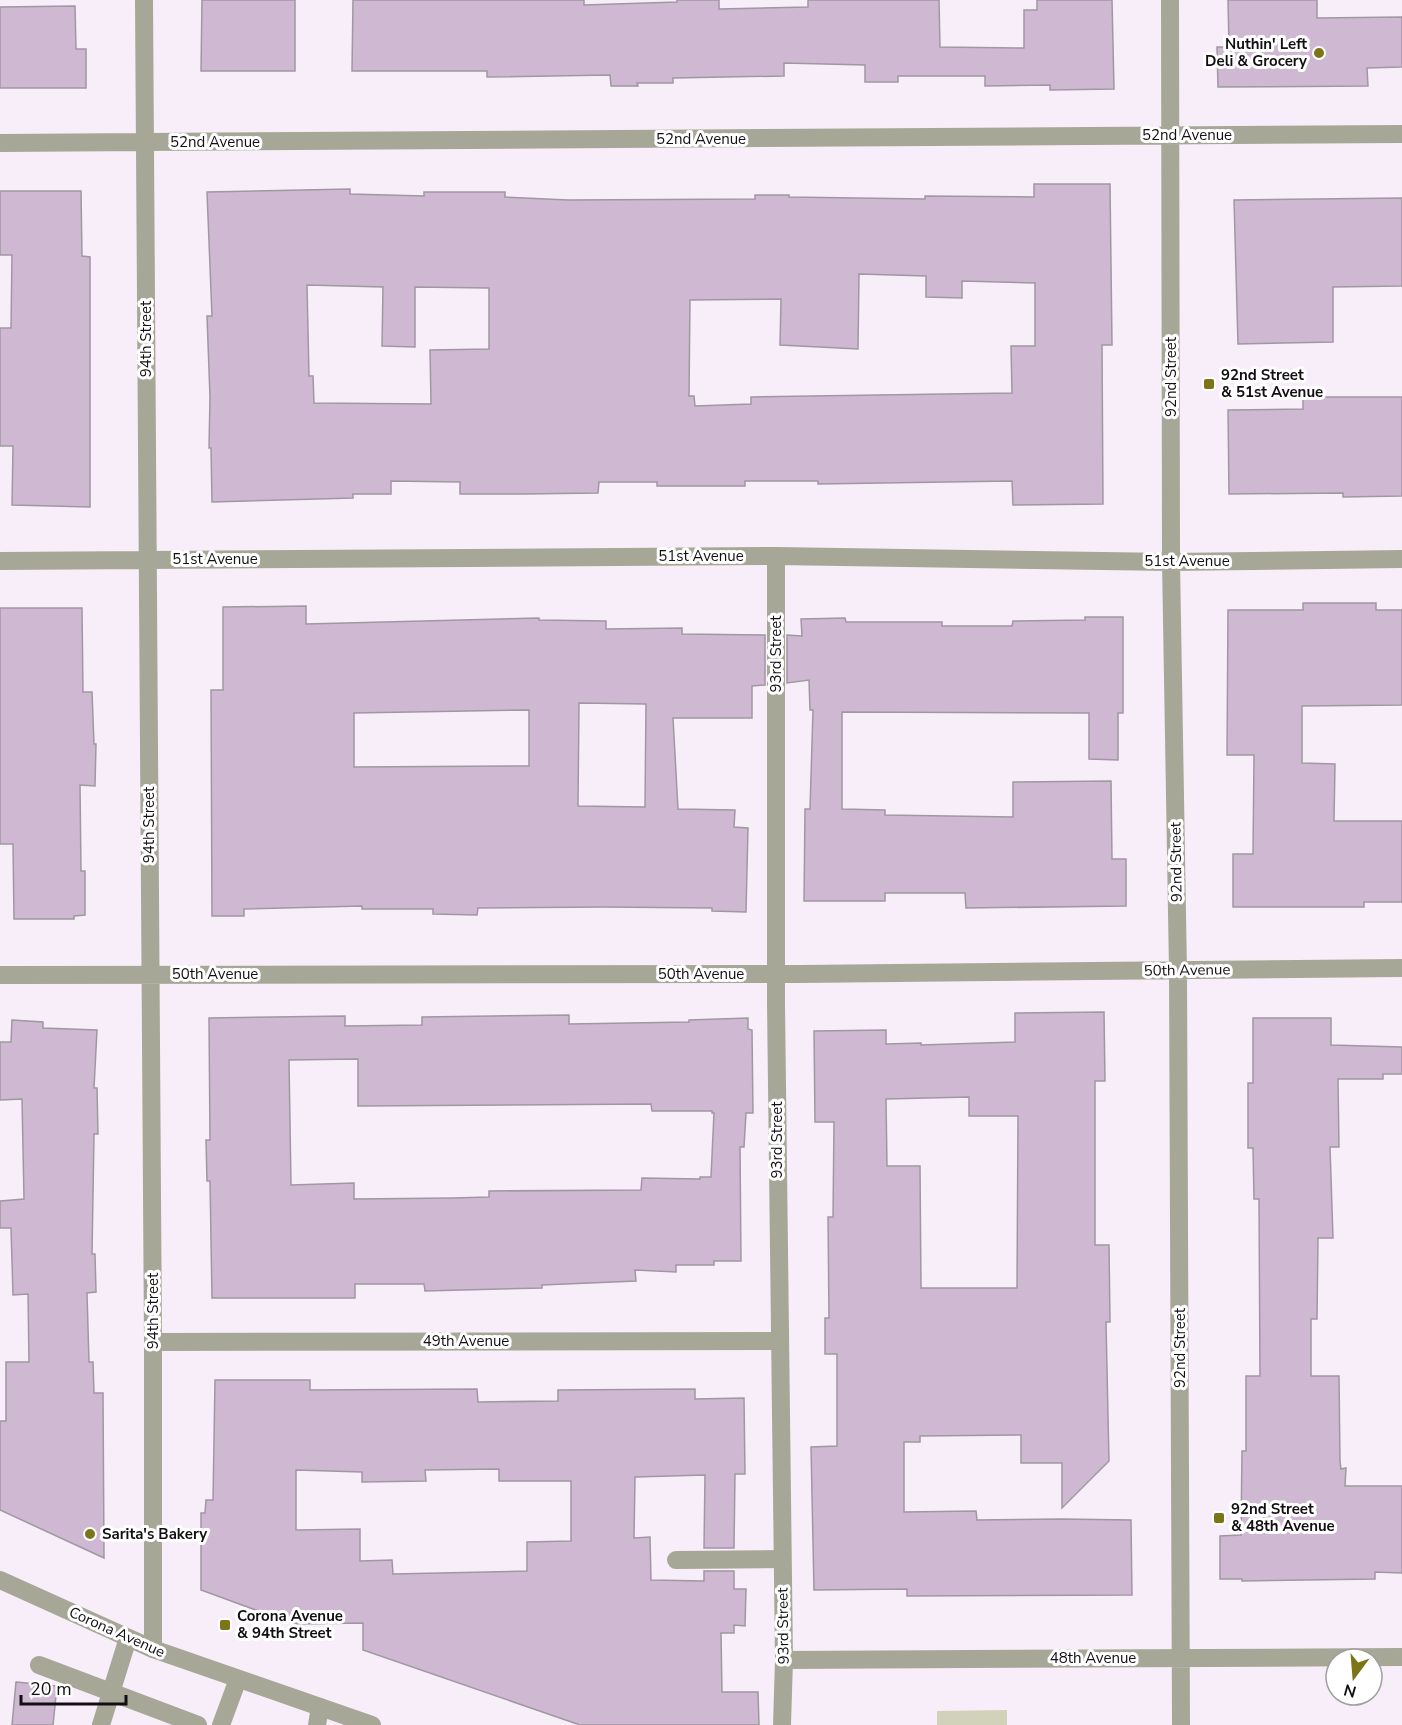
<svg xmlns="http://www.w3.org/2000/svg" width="1402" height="1725" viewBox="0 0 1402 1725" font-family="'Nunito Sans',sans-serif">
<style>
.green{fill:#d2d1ba}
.building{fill:#ceb8d2;stroke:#a097a2;stroke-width:1.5;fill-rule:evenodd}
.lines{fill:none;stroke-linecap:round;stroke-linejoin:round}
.service{stroke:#a7a798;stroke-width:18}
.minor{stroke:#a7a798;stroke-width:18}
.tertiary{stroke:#a7a798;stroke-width:18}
.poi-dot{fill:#7c7518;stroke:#fff;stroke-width:2}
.labels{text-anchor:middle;stroke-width:6;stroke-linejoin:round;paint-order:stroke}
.poi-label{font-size:15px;font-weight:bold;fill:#120e12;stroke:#fff;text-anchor:start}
.street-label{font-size:15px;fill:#120e12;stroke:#fff}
</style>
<rect width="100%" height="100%" fill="#f8eefa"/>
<path class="green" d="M1007 1710V1725H937V1711Z"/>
<path class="building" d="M202 0H295V71H201Z
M353 0H584V5L677 2V0H719V9L808 7V0H939L940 47 1024 48V10H1037V0H1112L1114 89 1050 90V85L985 86V76H898V82H865V65L784 63V76L673 78V83H637L638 86H611L610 75 487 77V71H352Z
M1228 0H1317V18L1402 17V67L1367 68 1368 86 1218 87 1217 47H1229Z
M75 6 76 49H86V88H0V7Z
M1034 184H1110L1112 345H1102L1103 504 1013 505 1012 481 818 484V481H745V486H657V482H599L598 493 523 494H460V482L391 481V494H353V498L212 502 211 448H209L210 397 207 316H212L207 192 350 189V194L424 196V192H505V197L568 200 755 199V195H789V197L925 199V196L1034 197ZM859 274 926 276V297L962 298V281L1035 283V346H1011L1012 393 751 397V404L695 406 694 396H689L690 300 781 299 780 345 858 349ZM307 285 383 287 382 346 415 347V287L489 288V349L430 350 431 404 314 403 313 376H309Z
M0 191H81L82 256 90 257V507L12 505 13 446H0V328H11L12 255H0Z
M1402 198V286L1333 287V342L1238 344 1234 200Z
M1303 397H1402V496L1343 497V493L1229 494 1228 410 1303 409Z
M1303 603H1376V610H1402V705L1302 706V763L1335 764 1334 821H1402V902H1364V907H1233V854H1253L1254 755H1227L1228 610H1303Z
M306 606V624L539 618V620L606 621V629L682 628V634L765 635V685L752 686V718H673L678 809 735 810 734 827 748 828 746 912 712 911V908L604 907 478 908 477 915 433 914V909H362V906L244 909V916H212L211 690H223V607ZM579 703 646 704 645 807 578 806ZM529 710V766L354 767V713Z
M0 608H82L83 692H92L94 744H96L95 786 80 785 81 871H85V915L74 916V919H14L13 844H0Z
M1085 617H1123V713H1118V760L1089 759V713L842 712V809L885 810V815L1013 817V782L1111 781 1112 859H1126V906L966 908 965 893H885V901H804L805 809H810L813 710H810L809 680 787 683V635L802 636 801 619 845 618 846 622H942V626H1012L1013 621 1085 620Z
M1104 1012 1105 1081H1095V1245H1109L1110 1322H1106L1109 1461 1062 1508V1463H1021V1435L920 1436V1442H904V1512L976 1511 977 1520 1062 1519 1131 1520 1132 1595 907 1596V1589L814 1590 811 1447 837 1446V1354H825V1318H829L828 1217H833L834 1122H815L814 1031 886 1030V1044L921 1043V1045L1015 1042V1013ZM969 1097V1116H1018L1017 1288H921L920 1166H887L886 1099Z
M569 1015V1024L689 1022V1020L748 1018V1029L752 1030 753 1113H746L744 1147H740L741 1261H714V1265H676V1272L635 1270 636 1281 542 1285V1288L425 1291 424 1284H355V1298H212L210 1181H207L206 1140H210L209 1018 345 1016V1026L422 1025V1017ZM358 1059V1106L651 1104 652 1111H712V1113H714L711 1177H700V1179L642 1178 641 1190 489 1191V1197L453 1198 354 1199V1183L291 1185 289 1060Z
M1253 1018H1331V1045L1402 1047V1074H1383V1079H1338L1339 1147H1330L1333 1238H1318L1317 1319H1311V1376H1339L1340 1461 1341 1469 1346 1468 1345 1486H1402V1573L1375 1572V1579L1242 1581V1579H1220V1536L1241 1535 1242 1451H1246V1376H1260L1259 1199H1254L1253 1148H1248V1083H1253Z
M12 1020 43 1022V1028L97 1030 94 1088H97L98 1134H94L92 1254H95L96 1292 87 1293 89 1362H93L94 1393H103L104 1558 0 1510V1421H6V1362H29L28 1294 13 1295 11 1228H0V1201L24 1199 22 1099 0 1100V1042H11Z
M215 1380H310V1390L477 1389 478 1402 558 1401V1390L695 1389V1399L744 1398 745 1474H735L734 1548H704L705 1475 635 1477 634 1538 650 1537 651 1580 704 1581V1571H734V1589H746L745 1626 734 1625V1633H721L722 1692H758L759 1725H580L363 1650V1623L294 1624 201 1590V1513H205L206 1500H213ZM499 1469V1481H571V1541L527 1542V1571L393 1574 392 1560 360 1561V1529L296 1530V1470L362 1472V1482L426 1481 425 1470Z
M16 1682 57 1686 53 1725H12Z"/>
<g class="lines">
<path class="service" d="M676 1560 782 1559
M39 1665 198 1725
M101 1725 128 1638
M221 1725 238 1679"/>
<path class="minor" d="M144 0 153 1342V1649
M1170 0 1171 562 1178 971 1181 1725
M0 143 1402 134
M776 556V1003L784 1660 782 1725
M0 561 776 556 1171 562 1402 559
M0 975 799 974 1402 968
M153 1342 779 1341
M784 1660 1402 1657
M317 1725 320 1707"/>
<path class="tertiary" d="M0 1580 153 1649 372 1725"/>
</g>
<g class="poi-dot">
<circle cx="1319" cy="53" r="6"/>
<rect x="1203" y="378" width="12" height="12" rx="3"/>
<rect x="1213" y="1512" width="12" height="12" rx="3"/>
<circle cx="90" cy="1534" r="6"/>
<rect x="219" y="1619" width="12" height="12" rx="3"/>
</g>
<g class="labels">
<g class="poi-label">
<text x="1307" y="49" text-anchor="end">Nuthin' Left<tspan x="1307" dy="17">Deli &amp; Grocery</tspan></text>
<text x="1221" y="380">92nd Street<tspan x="1221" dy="17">&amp; 51st Avenue</tspan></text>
<text x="1231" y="1514">92nd Street<tspan x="1231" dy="17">&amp; 48th Avenue</tspan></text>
<text x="102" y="1539">Sarita's Bakery</text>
<text x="237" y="1621">Corona Avenue<tspan x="237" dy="17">&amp; 94th Street</tspan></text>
</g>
<g class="street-label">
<text x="1187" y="140">52nd Avenue</text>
<text x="701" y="144">52nd Avenue</text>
<text x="215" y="147">52nd Avenue</text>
<text transform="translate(146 339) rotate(-90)" y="5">94th Street</text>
<text transform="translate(1171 377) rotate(-90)" y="5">92nd Street</text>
<text x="701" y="561">51st Avenue</text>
<text x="215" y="564">51st Avenue</text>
<text x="1187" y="566">51st Avenue</text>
<text transform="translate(776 654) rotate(-90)" y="5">93rd Street</text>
<text transform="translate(149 825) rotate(-90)" y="5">94th Street</text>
<text transform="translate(1176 862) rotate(-91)" y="5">92nd Street</text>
<text transform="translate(1187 970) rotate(-1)" y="5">50th Avenue</text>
<text x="215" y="979">50th Avenue</text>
<text x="701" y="979">50th Avenue</text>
<text transform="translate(777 1140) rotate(-90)" y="5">93rd Street</text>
<text transform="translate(153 1311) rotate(-90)" y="5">94th Street</text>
<text x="466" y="1346">49th Avenue</text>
<text transform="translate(1180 1348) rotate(-90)" y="5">92nd Street</text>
<text transform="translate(783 1626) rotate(-91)" y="5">93rd Street</text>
<text transform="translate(117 1632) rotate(24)" y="5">Corona Avenue</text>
<text x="1093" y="1663">48th Avenue</text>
</g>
</g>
<g transform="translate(1354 1677) rotate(196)"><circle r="28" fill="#ffffff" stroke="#a09fa0" stroke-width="1.5"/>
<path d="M0-4.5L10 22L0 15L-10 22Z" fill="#7c7518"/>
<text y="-9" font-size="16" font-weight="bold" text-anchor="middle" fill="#120e12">N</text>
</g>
<path d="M21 1695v9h105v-9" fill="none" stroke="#120e12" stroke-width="3"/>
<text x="30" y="1695" font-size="18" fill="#120e12" stroke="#ffffff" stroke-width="4.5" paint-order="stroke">20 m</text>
</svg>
